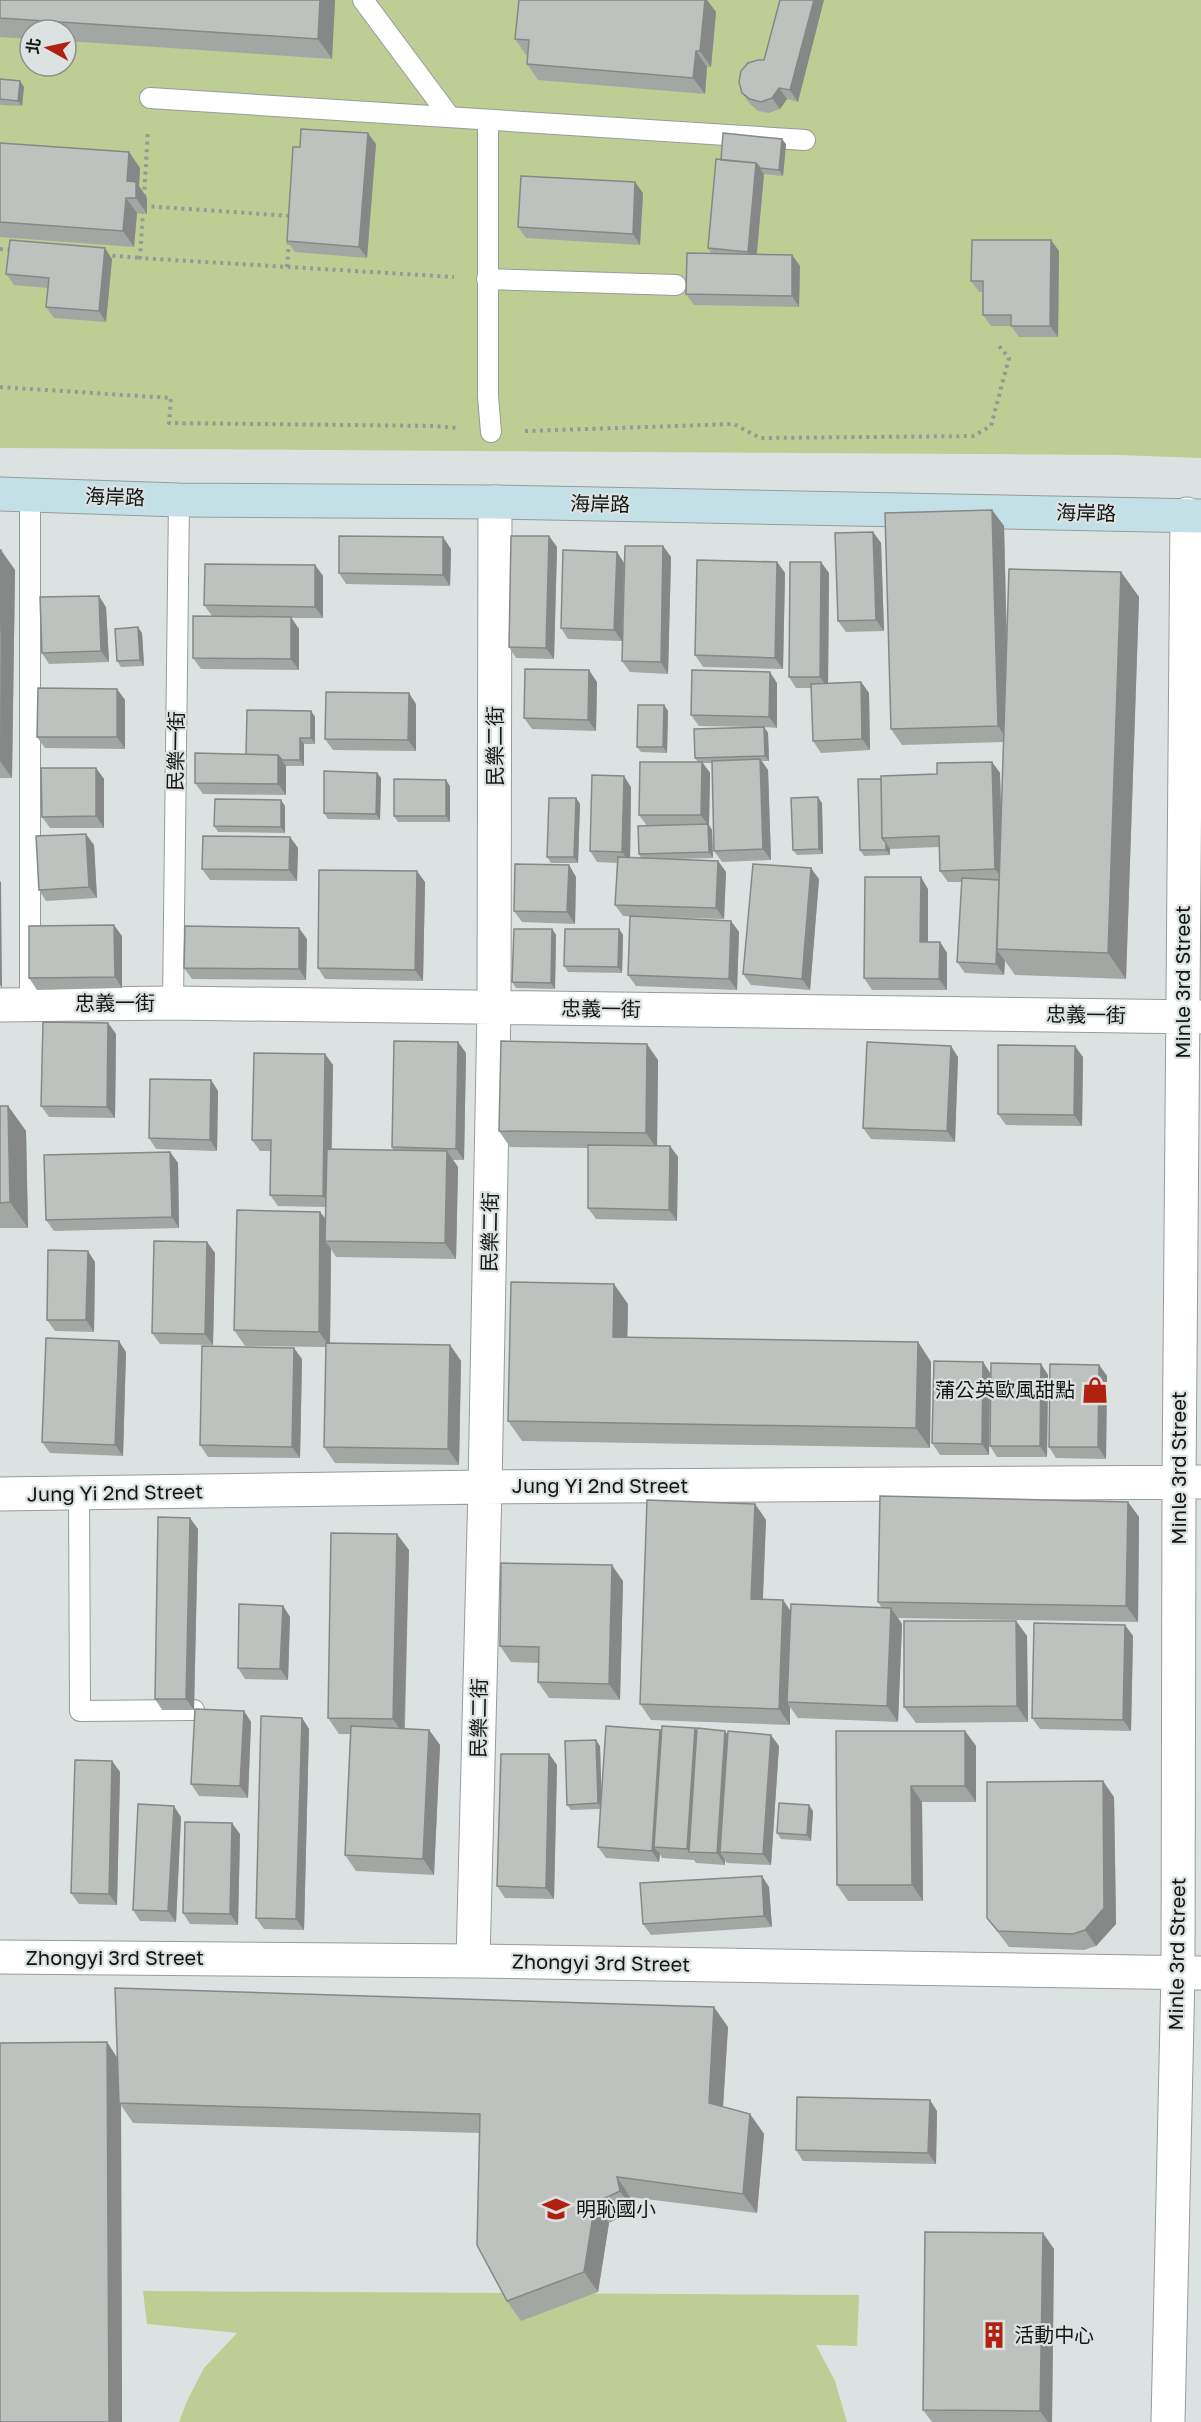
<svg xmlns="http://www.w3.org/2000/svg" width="1201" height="2422" viewBox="0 0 1201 2422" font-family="'Golos Text','Noto Sans TC',sans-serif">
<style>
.green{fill:#bdcd93;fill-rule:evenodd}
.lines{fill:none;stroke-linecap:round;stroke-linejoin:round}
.lane-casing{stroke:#969c9a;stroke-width:22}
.street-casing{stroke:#969c9a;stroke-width:35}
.secondary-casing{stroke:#969c9a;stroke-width:35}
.path{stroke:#949998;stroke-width:4;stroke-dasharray:3 4.5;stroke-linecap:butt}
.lane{stroke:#fff;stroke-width:20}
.street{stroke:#fff;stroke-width:33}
.secondary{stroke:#c2e0e5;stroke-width:33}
.wall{fill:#a3a7a4}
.shaded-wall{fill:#858886}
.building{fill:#bec2bf;stroke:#858886;stroke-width:1.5}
.labels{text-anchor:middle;stroke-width:4.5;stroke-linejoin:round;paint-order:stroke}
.street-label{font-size:20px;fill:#141615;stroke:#dce2e1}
.poi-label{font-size:20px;fill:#141615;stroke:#dce2e1;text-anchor:start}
</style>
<rect width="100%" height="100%" fill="#dce2e1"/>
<path class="green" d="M0 0H1201V458L1118 455 0 448ZM30 30H66V66H30Z
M143 2291 859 2295 857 2346 816 2345 835 2381 847 2422H179L187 2401 204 2368 237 2333 147 2324Z"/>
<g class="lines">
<defs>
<path id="lane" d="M363 0 450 117
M150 98 805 140
M488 120V396L491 432
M487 279 676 285
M30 493V1004
M173 1003 179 500
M79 1494 80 1711 194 1710"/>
<path id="street" d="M0 1005 173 1003 1201 1017
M0 1494 485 1487 1201 1482
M0 1957 473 1961 1201 1973
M473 1961 485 1487 494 1007 495 502
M1168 2422 1178 1973 1179 1481 1187 514"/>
<path id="secondary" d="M0 494 179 500 495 502 1201 516"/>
</defs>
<use href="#lane" class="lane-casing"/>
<use href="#street" class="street-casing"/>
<use href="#secondary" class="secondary-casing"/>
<path class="path" d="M144 197 148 130
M144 206 291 216
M143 211 140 258 454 277
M0 249 13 250
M105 255 140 258
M287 267 289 240
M0 387 171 398 169 423 434 426 457 428
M525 431 734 424 760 438 973 436 991 426 1009 358 999 346"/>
<use href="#lane" class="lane"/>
<use href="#street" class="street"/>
<use href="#secondary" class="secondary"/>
</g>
<path class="wall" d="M0 0H335L332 59 66 41V30H30V39L0 37Z
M519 0H707L716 12 711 67H707L705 94 538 80 527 64 528 55H526L515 39Z
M780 0 798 102 787 99 780 109 769 113 758 111 750 104 742 93 764 60Z
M0 79 20 81 24 87 22 106 1 105 0 103Z
M0 143 129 152 140 168 139 186 147 198V214L137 213 134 247 0 237Z
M376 144 367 258 295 252 287 241 300 147Z
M786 144 783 176 764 174 756 255H792L800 266 799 307 694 305 686 294 712 254 708 248 721 160Z
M643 193 640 245 526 238 518 227Z
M1059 251 1058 337H1019L1011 326H991L983 315V292H979L971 281Z
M112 259 106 322 54 318 46 307 48 288 14 285 6 274Z
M992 510 1004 526 1007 646 1121 572 1139 597 1126 979 1015 975 1005 961 1004 975 965 973 957 962 962 882H948L940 871 939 847 890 849V855L864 856 860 850 881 779 937 774 992 762 1000 773 1001 818 1004 742 902 745 891 729Z
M873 532 881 543 884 631 846 632 838 621Z
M549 536 557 547 554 659 516 658 509 647Z
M663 546 671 557 668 674 630 672 622 661Z
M451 549 450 586 346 584 339 573Z
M0 550 15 570 12 778H0Z
M617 552 624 563 622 641 568 639 561 628Z
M777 562 785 573 783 669 703 667 695 655Z
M315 565 323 576V618H291L299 629V670L201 669 193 658 212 616 204 605Z
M829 573 828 683 861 682 869 693 870 750 821 753 813 741 811 688H796L789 677Z
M106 607 109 662 49 664 42 653Z
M142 633 144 666 121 667 117 661Z
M597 682 596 731 532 729 524 718Z
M777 683V728L764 727 768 733 769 761H762L768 770 771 860 722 862 714 851 712 763H703L710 773 709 825 712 830 713 858 677 859 718 861 726 872 724 919 623 916 615 905 617 863 597 862 590 851 631 787 630 858H641L639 854 647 826 639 815 698 762 695 758 756 727 699 726 691 715Z
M117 689 125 700V749L45 748 37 737Z
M416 704V751L333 750 325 739Z
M664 705 668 711 667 753 641 752 637 747Z
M311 711 315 717V744H304V766H286V795L203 794 195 783 246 754Z
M96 768 104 779V828H50L42 817Z
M377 773 381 778 380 820 328 819 324 813Z
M450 786V822H398L394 816Z
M576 798 580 804 578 863H551L547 857Z
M822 803 823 854 797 855 793 850Z
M285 806V833L218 832 214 826Z
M290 837 298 848 297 881 210 880 202 869Z
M94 845 97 898 46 901 39 890Z
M569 865 576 877 575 924 522 922 514 911Z
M819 879 810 990 751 985 743 974Z
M425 882 423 981 325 979 318 968Z
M928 889V942H940L947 953V990H872L864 978Z
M731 921 739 932 737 990 636 986 628 975Z
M552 929 556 935 555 989 516 988 512 982Z
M619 929 623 935 622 973 568 972 564 966Z
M122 936V988L37 990 29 978Z
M307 939 306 980 192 979 184 968Z
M108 1023 116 1034 115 1118 49 1117 41 1106Z
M458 1042 466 1053 464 1160H453L458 1167 456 1259 336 1257 331 1249 330 1343 450 1345 461 1361 459 1465 335 1463 324 1447 326 1347 245 1346 234 1330 320 1212 326 1219V1207L278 1206 270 1195 271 1151H260L252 1140 325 1054 333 1065 332 1149 393 1150 392 1147Z
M958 1057 955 1142 871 1139 863 1128Z
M1083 1057 1082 1126 1006 1125 998 1114Z
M658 1060 657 1145 670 1146 678 1157 677 1221 596 1219 588 1208V1148L510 1147 499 1131Z
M211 1080 218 1091 217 1151 156 1149 149 1138Z
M0 1106H8L26 1131 28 1228H0Z
M170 1152 178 1163 179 1228 54 1231 46 1220Z
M207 1242 215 1253 213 1345 160 1344 152 1333Z
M95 1262 94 1332 55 1331 47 1320Z
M628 1304 627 1338 918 1342 931 1362 930 1448 522 1441 508 1421Z
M126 1352 123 1456 50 1453 42 1442Z
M302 1359 300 1458 208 1457 200 1445Z
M983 1362 990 1373 989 1455H940L932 1443Z
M1041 1364 1048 1375 1047 1457H997L990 1446Z
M1099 1365 1107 1376 1106 1459 1056 1458 1049 1447Z
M1128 1502 1139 1517 1138 1622 898 1618 902 1624 898 1722 798 1718 790 1707V1725L651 1720 640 1704 755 1504 766 1520 763 1600H783L791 1612 882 1608 878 1602Z
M198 1529 194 1710H162L155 1699Z
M409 1550 405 1729 429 1730 440 1745 434 1875 356 1871 345 1855 350 1734H339L328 1718Z
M623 1581 620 1700 549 1698 538 1682 539 1663 511 1662 500 1646Z
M283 1606 290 1617 288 1680 245 1679 238 1668Z
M1016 1621 1027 1636 1028 1722 916 1723 904 1707Z
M1125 1625 1133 1636 1131 1731 1040 1729 1032 1718Z
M244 1711 251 1722 248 1798 199 1796 191 1784Z
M302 1718 309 1729 304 1930 264 1929 256 1918Z
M660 1730 662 1734 697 1731 728 1735 779 1746 771 1865 727 1863 725 1860V1865L696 1863 694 1860 662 1858 660 1854 659 1862 606 1858 598 1847 600 1809 571 1810 567 1805 600 1746 601 1792Z
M836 1731H965L976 1746V1802H922L923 1901H848L837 1885Z
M549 1754 557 1765 554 1899 505 1898 497 1886Z
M112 1761 120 1772 117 1905 79 1904 71 1893Z
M1114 1797 1116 1924 1096 1946 1084 1950 1009 1947 987 1918Z
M813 1811 811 1841 781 1839 777 1833Z
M181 1817 176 1922 140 1921 133 1910Z
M240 1834 238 1925 190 1924 183 1913Z
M769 1887 772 1927 651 1935 643 1924Z
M728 2027 723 2107 750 2114 764 2134 757 2213 630 2197 634 2211 609 2223 598 2292 521 2321 507 2301 480 2133 133 2123 121 2105 122 2422H0L107 2042 117 2058Z
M937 2111 936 2164 803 2161 796 2150Z
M1054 2249 1052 2422H932L923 2410Z"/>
<path class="shaded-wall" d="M320 0H335L332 59 318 39Z
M705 0H707L716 12 711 67 700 51Z
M814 0H824L798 102 790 90Z
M696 51 707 67 705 94 693 78Z
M20 81 24 87 22 106 18 101Z
M779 88 787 99 780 109 772 98Z
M368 133 376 144 367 258 359 247Z
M782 139 786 144 783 176 779 170Z
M129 152 140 168 139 186 147 198V214L136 198 127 181Z
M756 163 764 174 756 263 748 252Z
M635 182 643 193 640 245 633 234Z
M126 198 137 213 134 247 123 231Z
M1051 240 1059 251 1058 337 1050 326Z
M105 248 112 259 106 322 99 311Z
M792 255 800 266 799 307 792 296Z
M992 510 1004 526 1009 742 998 726Z
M873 532 881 543 884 631 876 620Z
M549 536 557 547 554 659 546 648Z
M443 537 451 549 450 586 443 575Z
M663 546 671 557 668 674 661 662Z
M1 550 15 570 12 778 0 761Z
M617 552 624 563 622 641 614 630Z
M777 562 785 573 783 669 775 658Z
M821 562 829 573 828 688 820 677Z
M315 565 323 576V618L315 607Z
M1121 572 1139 597 1126 979 1108 953Z
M99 596 106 607 109 662 101 651Z
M291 617 299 629V670L291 659Z
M138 627 142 633 144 666 140 660Z
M589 670 597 682 596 731 588 720Z
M770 672 777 683V728L769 717Z
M861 682 869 693 870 750 862 739Z
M117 689 125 700V749L117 737Z
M409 693 416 704V751L408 740Z
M664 705 668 711 667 753 663 747Z
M311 711 315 717V744L311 738Z
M764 727 768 733 769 761 765 756Z
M300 738 304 744V766L300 760Z
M278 755 286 766V795L278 784Z
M760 759 768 770 771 860 763 849Z
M702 762 710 773 709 825 712 830 713 858 709 852 708 825 701 815Z
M992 762 1000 773 1003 880 995 869Z
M96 768 104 779V828L96 816Z
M377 773 381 778 380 820 376 814Z
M624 776 631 787 630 863 622 852Z
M446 780 450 786V822L446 816Z
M818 797 822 803 823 854 819 849Z
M576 798 580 804 578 863 574 857Z
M281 800 285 806V833L281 827Z
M86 834 94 845 97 898 89 887Z
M290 837 298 848 297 881 289 870Z
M886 843 890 849V855L886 850Z
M718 861 726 872 724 919 716 908Z
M569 865 576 877 575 924 567 912Z
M811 868 819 879 810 990 802 979Z
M417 871 425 882 423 981 415 970Z
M921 877 928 889V953L920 942Z
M0 881 1 882 2 988 0 985Z
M731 921 739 932 737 990 729 979Z
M114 925 122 936V988L115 977Z
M299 928 307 939 306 980 299 969Z
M552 929 556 935 555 989 551 983Z
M619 929 623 935 622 973 618 967Z
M940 942 947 953V990L939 979Z
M997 950 1005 961 1004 975 996 964Z
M108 1023 116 1034 115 1118 107 1107Z
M458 1042 466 1053 464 1160 456 1149Z
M647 1044 658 1060 657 1149 646 1133Z
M951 1046 958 1057 955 1142 947 1131Z
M1075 1046 1083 1057 1082 1126 1074 1115Z
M325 1054 333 1065 330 1207 323 1196Z
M211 1080 218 1091 217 1151 210 1140Z
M8 1106 26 1131 28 1228 10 1202Z
M670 1146 678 1157 677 1221 669 1210Z
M447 1151 458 1167 456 1259 445 1243Z
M170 1152 178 1163 179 1228 172 1217Z
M320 1212 331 1227 325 1241 331 1249 330 1347 319 1332Z
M207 1242 215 1253 213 1345 205 1334Z
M88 1251 95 1262 94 1332 86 1320Z
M614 1284 628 1304 627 1357 613 1337Z
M119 1341 126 1352 123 1456 115 1445Z
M918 1342 931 1362 930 1448 916 1428Z
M450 1345 461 1361 459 1465 448 1449Z
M294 1348 302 1359 300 1458 292 1447Z
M983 1362 990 1373 989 1455 982 1444Z
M1041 1364 1048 1375 1047 1457 1040 1446Z
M1099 1365 1107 1376 1106 1459 1098 1447Z
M1128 1502 1139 1517 1138 1622 1126 1606Z
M755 1504 766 1520 762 1615 751 1599Z
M190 1518 198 1529 194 1710 186 1699Z
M397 1534 409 1550 404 1735 393 1719Z
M612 1565 623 1581 620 1700 609 1684Z
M783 1600 794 1616 787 1702 790 1707V1725L779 1709Z
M283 1606 290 1617 288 1680 280 1669Z
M891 1608 902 1624 898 1722 887 1706Z
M1016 1621 1027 1636 1028 1722 1017 1706Z
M1125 1625 1133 1636 1131 1731 1123 1720Z
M244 1711 251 1722 248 1798 240 1786Z
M302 1718 309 1729 304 1930 296 1919Z
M695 1728 702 1739 689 1852 687 1849Z
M429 1730 440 1745 434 1875 423 1859Z
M660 1730 667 1741 654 1847 660 1854 659 1862 652 1851Z
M725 1731 733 1742 720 1852 725 1860V1865L717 1853Z
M965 1731 976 1746V1802L965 1786Z
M771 1735 779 1746 771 1865 763 1854Z
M596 1740 600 1746 602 1809 598 1803Z
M549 1754 557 1765 554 1899 546 1888Z
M112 1761 120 1772 117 1905 109 1894Z
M1103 1781 1114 1797 1116 1924 1096 1946 1085 1930Z
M911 1786 922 1802 923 1901 912 1885Z
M809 1805 813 1811 811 1841 807 1835Z
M174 1806 181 1817 176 1922 168 1911Z
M232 1823 240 1834 238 1925 230 1914Z
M762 1876 769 1887 772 1927 764 1916Z
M714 2007 728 2027 722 2123 709 2103Z
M107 2042 120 2062 119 2103 121 2105 122 2422H109Z
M930 2100 937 2111 936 2164 928 2153Z
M750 2114 764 2134 757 2213 743 2194Z
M617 2177 630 2197 634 2211 620 2191Z
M595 2203 609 2223 598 2292 584 2272Z
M1043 2233 1054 2249 1052 2422H1048L1040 2411Z"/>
<path class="building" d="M0 0H320L318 39 0 18Z
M519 0H705L700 51H696L693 78 527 64 529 40 515 39Z
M780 0H814L790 90 779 88 772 98 761 102 750 99 742 93 739 82 741 71 748 63 758 60H764Z
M0 79 20 81 18 101 0 99Z
M301 129 368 133 359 247 287 241 293 147H300Z
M723 133 782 139 779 170 760 168 756 163 721 160Z
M0 143 129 152 127 181 136 182V198H126L123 231 0 222Z
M716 159 756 163 748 252 708 248Z
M521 176 635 182 633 234 518 227Z
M10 240 105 248 99 311 46 307 49 278 6 274Z
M972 240H1051L1050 326H1011V315H983V281H971Z
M687 253 792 255V296L686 294Z
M992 510 998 726 891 729 885 513Z
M873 532 876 620 838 621 835 533Z
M339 536 443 537V575L339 573Z
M511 536H549L546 648 509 647Z
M625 546H663L661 662 622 661Z
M0 550H1L0 631Z
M563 550 617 552 614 630 561 628Z
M697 560 777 562 775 658 695 655Z
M790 562H821L820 677H789Z
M205 564 315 565V607L204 605Z
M1009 569 1121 572 1108 953 997 949Z
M99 596 101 651 42 653 40 597Z
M193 616 291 617V659L193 658Z
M138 627 140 660 117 661 115 629Z
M525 669 589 670 588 720 524 718Z
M692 670 770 672 769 717 691 715Z
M861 682 862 739 813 741 811 684Z
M38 688 117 689V737H37Z
M326 692 409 693 408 740 325 739Z
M638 705H664L663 747H637Z
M247 710 311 711V738H300V760H282L278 755 246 754Z
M764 727 765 756 695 758 694 729Z
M195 753 278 755V784L195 783Z
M760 759 763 849 714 851 712 761Z
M640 762H702L701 815H639Z
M992 762 995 869 940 871 939 836 882 838 881 776 937 774V763Z
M41 768H96V816L42 817Z
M324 771 377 773 376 814 324 813Z
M592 775 624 776 622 852 590 851Z
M394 779 446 780V816H394Z
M858 779H881L882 838 886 843V850H860Z
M818 797 819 849 793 850 791 798Z
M549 798H576L574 857H547Z
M215 799 281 800V827L214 826Z
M708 824 709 852 639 854 638 826Z
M86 834 89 887 39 890 36 836Z
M203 836 290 837 289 870 202 869Z
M618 857 718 861 716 908 615 905Z
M515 864 569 865 567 912 514 911Z
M753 864 811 868 802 979 743 974Z
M319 870 417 871 415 970 318 968Z
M865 877H921L920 942H940L939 979 864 978Z
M962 878 999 880 996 964 957 962Z
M630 916 731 921 729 979 628 975Z
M114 925 115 977 29 978V926Z
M185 926 299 928V969L184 968Z
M514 929H552L551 983 512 982Z
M565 929H619L618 967 564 966Z
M43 1022 108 1023 107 1107 41 1106Z
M394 1041 458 1042 456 1149 392 1147Z
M501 1041 647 1044 646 1133 499 1131Z
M867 1042 951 1046 947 1131 863 1128Z
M998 1045 1075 1046 1074 1115 998 1114Z
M254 1053 325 1054 323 1196 270 1195 271 1140H252Z
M150 1079 211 1080 210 1140 149 1138Z
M0 1106H8L10 1202 0 1203Z
M588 1145 670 1146 669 1210 588 1208Z
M327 1149 447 1151 445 1243 325 1241Z
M170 1152 172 1217 46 1220 44 1155Z
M237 1210 320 1212 319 1332 234 1330Z
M154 1241 207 1242 205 1334 152 1333Z
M48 1250 88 1251 86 1320H47Z
M511 1282 614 1284 613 1337 918 1342 916 1428 508 1421Z
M46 1338 119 1341 115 1445 42 1442Z
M326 1343 450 1345 448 1449 324 1447Z
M202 1346 294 1348 292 1447 200 1445Z
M934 1361 983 1362 982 1444 932 1443Z
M991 1363 1041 1364 1040 1446H990Z
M1050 1364 1099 1365 1098 1447H1049Z
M880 1496 1128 1502 1126 1606 878 1602Z
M647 1500 755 1504 751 1599 783 1600 779 1709 640 1704Z
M158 1517 190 1518 186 1699H155Z
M331 1533 397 1534 393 1719 328 1718Z
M501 1563 612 1565 609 1684 538 1682 539 1647 500 1646Z
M239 1604 283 1606 280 1669 238 1668Z
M791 1604 891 1608 887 1706 787 1702Z
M904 1621H1016L1017 1706 904 1707Z
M1034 1623 1125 1625 1123 1720 1032 1718Z
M195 1709 244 1711 240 1786 191 1784Z
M261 1716 302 1718 296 1919 256 1918Z
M351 1726 429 1730 423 1859 345 1855Z
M606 1726 660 1730 652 1851 598 1847Z
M662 1726 695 1728 687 1849 654 1847Z
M697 1728 725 1731 717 1853 689 1852Z
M728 1731 771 1735 763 1854 720 1852Z
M836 1731H965V1786H911L912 1885H837Z
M596 1740 598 1803 567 1805 565 1741Z
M501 1754H549L546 1888 497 1886Z
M75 1760 112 1761 109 1894 71 1893Z
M1103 1781 1104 1908 1085 1930 1073 1934 998 1931 987 1918V1782Z
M779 1803 809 1805 807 1835 777 1833Z
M138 1804 174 1806 168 1911 133 1910Z
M185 1822 232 1823 230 1914 183 1913Z
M762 1876 764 1916 643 1924 640 1883Z
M115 1988 714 2007 709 2103 750 2114 743 2194 617 2177 620 2191 595 2203 584 2272 507 2301 477 2245 480 2114 119 2103Z
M107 2042 109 2422H0V2043Z
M797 2097 930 2100 928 2153 796 2150Z
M925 2232 1043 2233 1040 2411 923 2410Z"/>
<defs>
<symbol id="shop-bare" viewBox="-9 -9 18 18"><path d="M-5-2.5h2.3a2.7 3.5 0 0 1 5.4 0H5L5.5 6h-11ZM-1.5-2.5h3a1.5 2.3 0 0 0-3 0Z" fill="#b02110" stroke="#dce2e1" stroke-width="2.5" paint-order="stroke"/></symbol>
<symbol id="school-bare" viewBox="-9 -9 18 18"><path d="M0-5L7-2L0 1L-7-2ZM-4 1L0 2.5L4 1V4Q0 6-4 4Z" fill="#b02110" stroke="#dce2e1" stroke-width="2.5" paint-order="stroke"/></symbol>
<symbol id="building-bare" viewBox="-9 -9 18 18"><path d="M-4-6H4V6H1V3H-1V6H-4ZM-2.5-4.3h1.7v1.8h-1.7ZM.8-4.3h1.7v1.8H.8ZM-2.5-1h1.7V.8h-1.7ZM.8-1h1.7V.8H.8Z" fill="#b02110" stroke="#dce2e1" stroke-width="2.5" paint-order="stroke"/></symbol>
</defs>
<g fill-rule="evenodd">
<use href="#shop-bare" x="1076" y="1371" width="38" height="38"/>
<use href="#school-bare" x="537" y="2190" width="38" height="38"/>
<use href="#building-bare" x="975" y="2316" width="38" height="38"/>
</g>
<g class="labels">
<g class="street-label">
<text transform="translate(115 497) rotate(2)" y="7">海岸路</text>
<text transform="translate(600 504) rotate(1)" y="7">海岸路</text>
<text transform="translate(1086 513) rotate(1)" y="7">海岸路</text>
<text transform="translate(495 746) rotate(-90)" y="7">民樂二街</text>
<text transform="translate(176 751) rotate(-89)" y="7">民樂一街</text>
<text transform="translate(1183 982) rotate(-90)" y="7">Minle 3rd Street</text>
<text x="115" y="1010">忠義一街</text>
<text transform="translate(601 1009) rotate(1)" y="7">忠義一街</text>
<text transform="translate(1086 1015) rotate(1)" y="7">忠義一街</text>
<text transform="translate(490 1232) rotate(-89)" y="7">民樂二街</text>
<text transform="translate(1179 1468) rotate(-90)" y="7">Minle 3rd Street</text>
<text x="600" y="1493">Jung Yi 2nd Street</text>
<text transform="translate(115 1493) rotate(-1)" y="7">Jung Yi 2nd Street</text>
<text transform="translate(479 1718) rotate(-89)" y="7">民樂二街</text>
<text transform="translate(1177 1954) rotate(-89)" y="7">Minle 3rd Street</text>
<text x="115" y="1965">Zhongyi 3rd Street</text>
<text transform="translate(601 1963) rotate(1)" y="7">Zhongyi 3rd Street</text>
</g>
<g class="poi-label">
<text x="1075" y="1397" text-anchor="end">蒲公英歐風甜點</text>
<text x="576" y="2216">明恥國小</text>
<text x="1014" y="2342">活動中心</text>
</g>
</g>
<g transform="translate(48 48) rotate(278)"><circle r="28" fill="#dce2e1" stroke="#8c908f" stroke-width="1.5"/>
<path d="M0-4.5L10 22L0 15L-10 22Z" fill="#b02110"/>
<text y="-9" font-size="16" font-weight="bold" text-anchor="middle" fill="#141615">北</text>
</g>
</svg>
